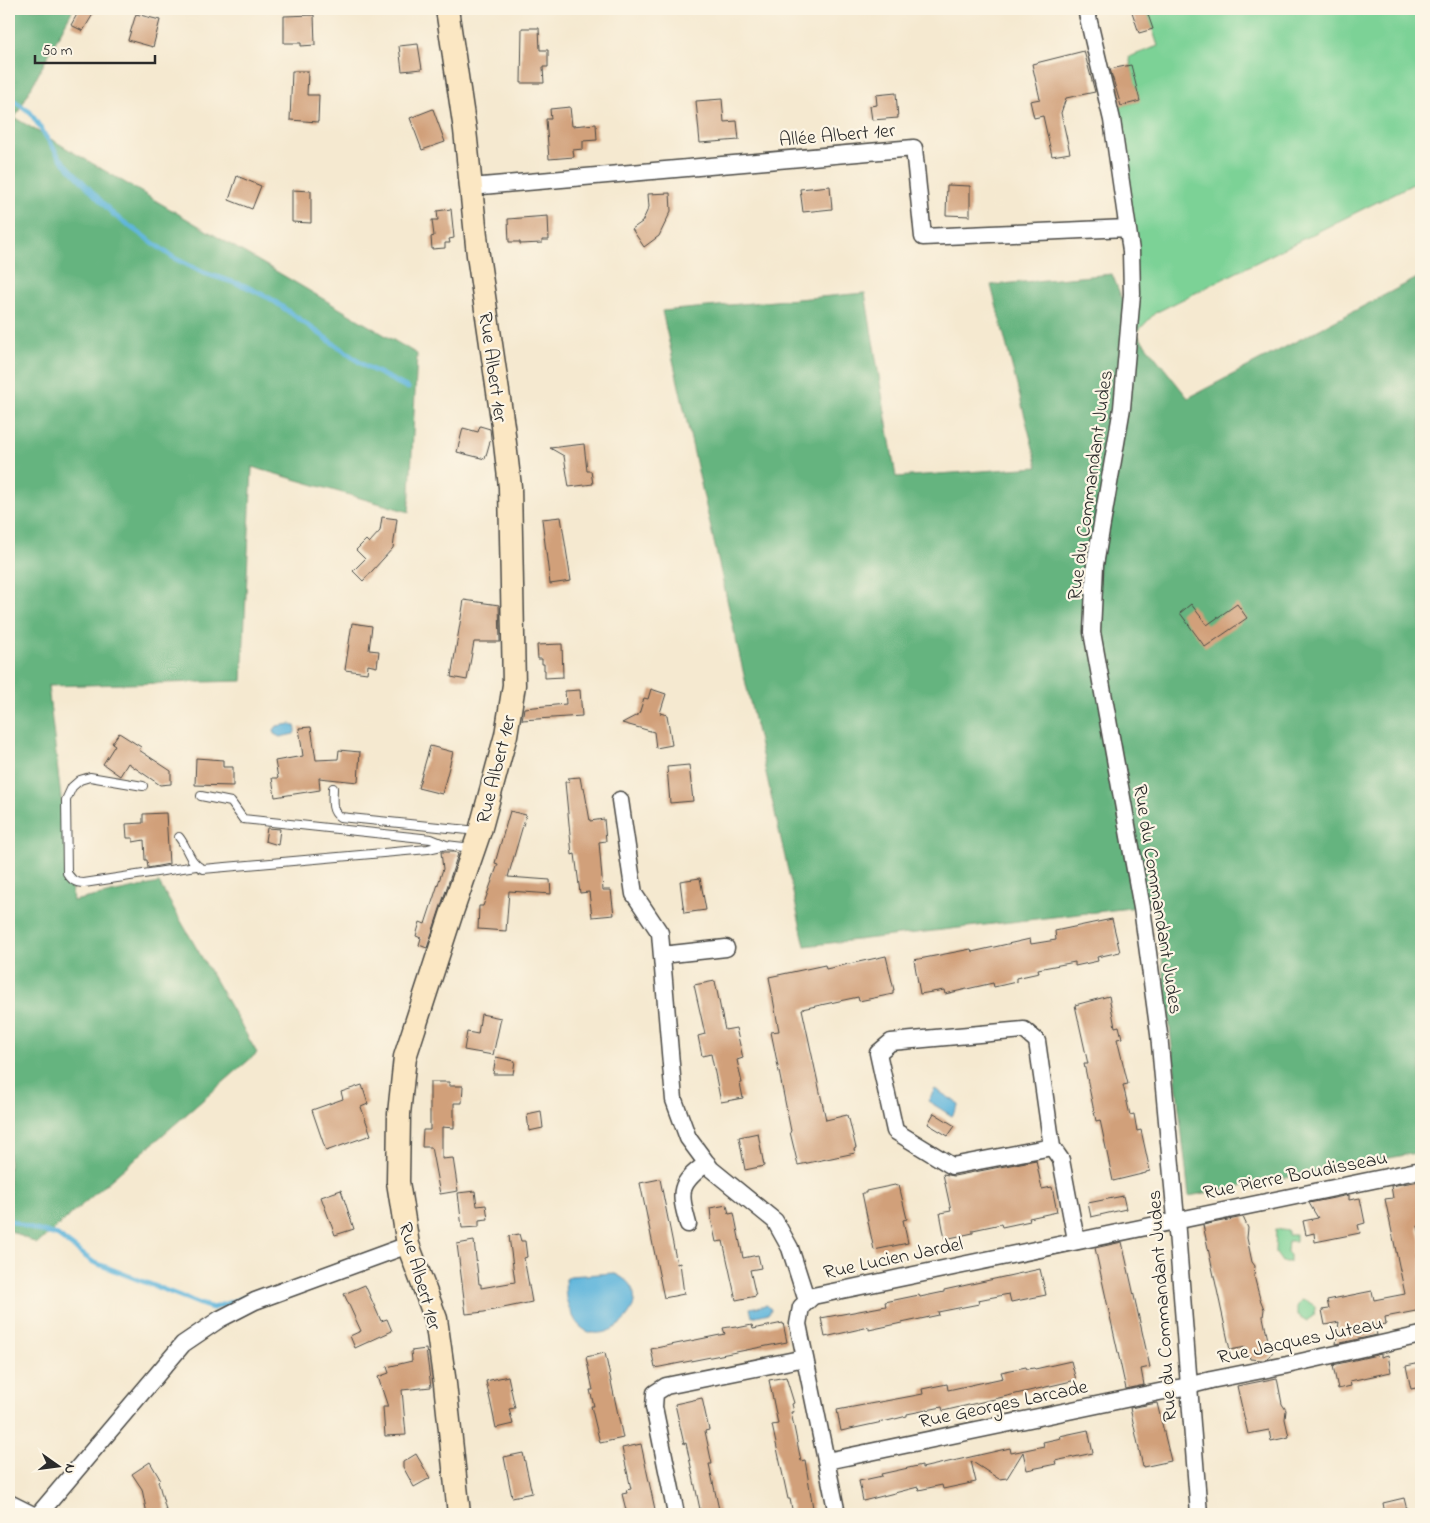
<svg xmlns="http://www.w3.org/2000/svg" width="1430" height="1523" viewBox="0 0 1430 1523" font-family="'Indie Flower',sans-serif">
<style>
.green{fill:#7cd296;stroke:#547e60}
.forest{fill:#65b47f;stroke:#487055}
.water{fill:#60b6dc;stroke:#467084}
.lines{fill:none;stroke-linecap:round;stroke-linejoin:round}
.stream{stroke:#60b6dc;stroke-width:5}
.building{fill:#d1a07a}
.lane-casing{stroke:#494844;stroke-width:10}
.street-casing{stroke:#494844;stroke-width:19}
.secondary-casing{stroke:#494844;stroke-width:25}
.lane{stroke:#fff;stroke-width:8}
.street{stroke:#fff;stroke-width:16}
.secondary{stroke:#fbe7c3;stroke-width:22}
.labels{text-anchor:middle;stroke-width:4.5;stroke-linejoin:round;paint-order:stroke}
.street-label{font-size:20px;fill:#2b2b2b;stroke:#fcf5e5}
</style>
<rect width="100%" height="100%" fill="#fcf5e5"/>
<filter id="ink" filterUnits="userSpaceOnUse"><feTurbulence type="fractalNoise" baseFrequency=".02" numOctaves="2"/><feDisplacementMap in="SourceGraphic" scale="10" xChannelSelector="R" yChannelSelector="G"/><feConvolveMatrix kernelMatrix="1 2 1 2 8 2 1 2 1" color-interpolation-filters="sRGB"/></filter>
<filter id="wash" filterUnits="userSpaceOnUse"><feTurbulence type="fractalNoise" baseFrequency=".0096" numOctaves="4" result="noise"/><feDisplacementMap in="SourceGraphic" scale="20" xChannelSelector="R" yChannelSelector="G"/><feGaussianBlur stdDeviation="1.12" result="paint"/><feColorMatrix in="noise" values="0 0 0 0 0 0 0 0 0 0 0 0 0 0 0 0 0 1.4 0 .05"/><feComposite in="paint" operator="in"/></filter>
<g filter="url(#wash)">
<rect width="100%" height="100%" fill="#f5e9d0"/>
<path class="green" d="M1146 9H1421V180L1155 313 1136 333 1113 108 1139 101 1129 57 1158 46Z
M1276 1229 1288 1231V1235H1296V1241H1288L1287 1252 1290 1255V1262H1282L1275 1252Z
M1301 1300 1307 1301 1315 1306 1314 1316 1307 1321 1297 1315V1307Z"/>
<path class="forest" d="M9 9H73L15 118 417 354 409 512 252 467 242 681 48 686 73 901 159 883 257 1053 37 1244 9 1230Z
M1112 274 1136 333 1188 398 1421 276V1152L1189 1196 1156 905 805 946 662 311 865 293 896 477 1038 467 991 285Z"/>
<path class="water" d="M291 724 295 726 296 729 294 734 280 737 274 734V730L277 726Z
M935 1089 959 1104 952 1116 928 1101Z
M613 1273C671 1296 595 1365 573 1316 566 1303 564 1293 566 1279L570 1276Z
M767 1305 771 1309 769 1313 752 1317 750 1308Z"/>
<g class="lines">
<path class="stream" d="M9 97 30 112 60 158 114 215 174 258 204 273 245 286 271 299 365 366 408 388
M9 1220 32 1229 57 1235 93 1262 203 1305 213 1308 247 1297"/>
</g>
<g id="blocks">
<path class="building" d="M80 9H96L83 31 71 25Z
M1131 9H1146L1153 29 1139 33Z
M136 14 160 20 153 47 128 40Z
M314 15 315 45 301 46V43H284V16Z
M522 28H539L540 50H548V67H543L544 83H521Z
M418 44 422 69 402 71 399 46Z
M1084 51 1095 92 1066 98 1061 113 1070 153 1052 156 1043 116 1034 118 1030 101 1040 99 1032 64Z
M1131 65 1140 101 1121 106 1110 69Z
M292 71H308L307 95H319L318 122 290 120Z
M896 93 898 118 872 120 870 106 877 105 876 95Z
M722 99 724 122 737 121 739 140 700 143 696 101Z
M570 107 572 126 596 124 597 140 583 141V149L573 150 574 157 549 159 546 119H551L550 109Z
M433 109 445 142 422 150 410 118Z
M237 176 261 186 252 209 229 200Z
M947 185 970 186V216L946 215Z
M830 186 832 209 803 212 800 189Z
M292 190 311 191V223L292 222Z
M670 193 671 211 659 236 644 247 632 229 642 222 649 207 648 194Z
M451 209 454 238 449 239 450 243H445V248L432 249 431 237 434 236 432 220H438L437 211Z
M548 216 549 240H542V243L520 244V242H509L508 219Z
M480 426 490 429 491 438 485 459 457 452 463 428 478 432Z
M584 444 587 471H591L593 484 569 487 564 456 550 448Z
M382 517 397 519 393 548 363 581 353 571 365 559 356 550 366 540 369 543 380 531Z
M561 517 571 581 550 584 542 519Z
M464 600 499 605 500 642H474L467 680 451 677Z
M1191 604 1207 625 1237 604 1247 618 1205 647 1180 613Z
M352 623 372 626 369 650 379 651 377 667 368 665 367 673 345 670Z
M562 644 563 677 545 678V670H544V664H542V659H538L537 645Z
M651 689 666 694 660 713 667 715 672 745 656 748 654 732 622 723 639 714 644 698 648 699Z
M580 690 582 716 522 720 524 708 566 704 565 691Z
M311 727 316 760 338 759 339 750 360 752 358 782 319 778 320 790 275 797 272 778H278L275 761 303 756 299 728Z
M119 733 141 747 139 750 171 771V784L160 785 128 763 120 776 103 764 115 745 112 743Z
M430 746 453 752 442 794 418 788Z
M196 758 223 760V767H233V786L195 785Z
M689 765 693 801 670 803 667 767Z
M580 777 582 788 584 787 590 821 604 819 606 841 599 842 603 890H611L614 915 592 917 589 892 580 893 575 854 572 855 565 782H569L568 778Z
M510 811 526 815 508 877 550 880 551 894 509 891 506 931 478 929 479 906H483L498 864 495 863Z
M166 813 169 864 148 868 147 860H145L144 840 133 842V838H127L126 824 143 823V814Z
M267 828 280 829 278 845 265 841Z
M441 852H455L458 854 427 948 419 945 421 938 416 936 420 922 425 924 443 869Z
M700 878 706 910 684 913 680 881Z
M1112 919 1120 952 1097 957 1098 961 1075 966V962L1038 969 1039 973 1016 978V982L994 987 993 983 945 994 944 990 920 994 914 960 971 949 972 952 1030 939 1031 944 1056 940 1055 931Z
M886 956 894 990H893V994L859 1001 858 997 802 1009 826 1120 847 1115 848 1119H849L856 1148 854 1149 855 1153 798 1165 790 1132 791 1131 771 1032 779 1031 769 977 825 965 826 969Z
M715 981 725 1030 736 1028 743 1058 737 1060 742 1083H740L743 1098 721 1102 711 1054 702 1056 698 1036 705 1034 694 985Z
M1109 996 1115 1027 1119 1026 1122 1038 1117 1039 1128 1084 1123 1085 1130 1115 1134 1114 1137 1131 1141 1130 1150 1171 1146 1172V1173L1113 1181 1100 1120 1096 1121 1086 1073 1084 1064H1088L1075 1005Z
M481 1014 501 1018 493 1055 464 1050 467 1032 478 1034Z
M496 1057 515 1061 513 1074H493Z
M430 1082H449V1086H463L462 1103H454V1128L442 1127V1159L453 1158 458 1191 440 1194 431 1147H422L423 1130H430Z
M362 1085 368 1104 361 1107 371 1135 326 1151 312 1110 343 1099 341 1092Z
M541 1111 543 1128 529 1131 527 1114Z
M934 1113 955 1126 948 1136 928 1124Z
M758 1133 764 1166 745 1170 739 1137Z
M1036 1160 1042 1189 1052 1187 1057 1212 1029 1218 1030 1221 1002 1227 1001 1224 973 1230V1233L945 1239 940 1213 951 1211 943 1174 954 1176Z
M660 1179 677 1264 680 1263 684 1294 664 1298 640 1183Z
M1420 1181 1421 1188V1225L1418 1226 1421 1241V1310L1385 1317 1386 1324 1375 1326 1377 1335 1336 1344 1339 1322 1325 1325 1322 1310 1329 1309 1327 1300 1372 1291 1374 1300 1405 1294 1385 1199 1393 1198 1391 1186Z
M895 1185 896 1186 899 1185 907 1219 903 1220 908 1243 874 1250 862 1193H866V1191Z
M341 1190 354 1229 335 1235 321 1197Z
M475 1191 477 1206 486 1205 488 1219 479 1220V1227L462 1228 458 1193Z
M1349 1195V1200L1360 1198 1365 1223 1358 1225 1360 1233 1315 1242 1314 1233 1306 1235 1303 1221 1318 1218 1309 1203Z
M1123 1196 1126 1209 1091 1217 1088 1203Z
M727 1205 729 1214 734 1213 743 1258 758 1255 761 1268 750 1270 756 1296 736 1300 723 1241 716 1242 711 1218 710 1208Z
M1243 1217 1248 1228 1247 1238 1252 1262 1255 1266 1254 1276 1260 1299 1264 1309 1263 1317 1268 1340 1273 1346 1272 1353 1269 1358 1263 1360 1250 1359 1246 1347 1230 1350 1203 1225Z
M519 1234 521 1241H525L527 1257 524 1258 532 1302 484 1312 466 1314 457 1244 474 1241 479 1284H481V1288L515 1282 509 1236Z
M1122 1242 1150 1367 1141 1369 1144 1385 1126 1389 1095 1248Z
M1040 1269 1046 1295 1011 1302 1009 1294 978 1300 979 1304 938 1312 939 1315 869 1330V1327L825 1337 821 1318 886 1306 885 1302 919 1295 920 1297 944 1292V1290Z
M365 1285 381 1321 387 1319 392 1331 355 1348 350 1336 361 1331 344 1294Z
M783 1323 787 1342 655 1368 651 1349 725 1334 723 1328 736 1326 737 1328 752 1325 753 1329Z
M426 1349 431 1387 402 1390 406 1435 385 1436 383 1407H388L378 1377 389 1373 387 1367 412 1361 411 1351Z
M605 1353 623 1438 600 1443 591 1406H594L590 1390H593L586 1357Z
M1381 1354V1357L1388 1355 1391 1372 1350 1381 1351 1386 1338 1389 1333 1366 1335 1365H1333Z
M1071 1361 1076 1380 943 1411 942 1407 907 1414V1416L887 1421 841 1431 837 1410 923 1394 922 1389 947 1384 948 1390 1003 1378 1001 1372 1026 1367 1027 1369 1034 1368 1035 1369Z
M1421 1363V1387L1411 1389 1406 1366Z
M508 1376 515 1408 509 1409 513 1424 496 1428 486 1381Z
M786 1377 794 1403 792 1404 794 1412H791L801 1461 805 1460 814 1514H793L790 1499H788L772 1425 778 1424 769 1380Z
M1277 1378 1282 1404 1286 1410 1285 1419 1289 1437 1271 1441 1269 1430 1248 1434 1237 1386Z
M702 1398 709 1430 705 1431 712 1464H709L720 1514H701L686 1443 684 1444 675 1404Z
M1157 1403 1171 1461 1143 1467 1130 1408Z
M1088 1430 1093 1453 1055 1461 1056 1464 1027 1470 1023 1452 1007 1478 999 1479 971 1461 976 1482 943 1489 942 1485 919 1490 918 1487 863 1501 859 1481 882 1476 881 1474 922 1465V1468L1010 1448 1011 1453 1044 1446 1043 1442 1061 1438 1060 1436Z
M641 1444 648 1477 656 1514H627L622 1494 627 1493 626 1490 631 1489 622 1448Z
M523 1453 532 1493 512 1497 504 1457Z
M416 1454 430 1478 414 1487 403 1467V1462Z
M150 1462 160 1479 158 1481 166 1510 147 1514 142 1489 132 1474Z
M1404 1498 1408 1514H1385L1383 1503Z"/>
</g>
</g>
<g filter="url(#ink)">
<use href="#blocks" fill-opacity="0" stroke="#494844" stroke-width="1"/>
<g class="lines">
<defs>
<path id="lane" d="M143 786 90 777 80 780 72 787 66 800 67 873C72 880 75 883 84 883L196 866
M333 788C333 798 330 811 340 817L478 831
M201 796 231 802 243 819 431 839 446 845 473 848
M179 837C188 848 189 863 203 869L428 849 446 845"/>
<path id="street" d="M1086 9 1112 120 1131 251 1132 294 1122 408 1095 565 1092 632 1142 908 1159 1034 1176 1219 1199 1514
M471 187 914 148 923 237 1127 228
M620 800 634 894 660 933 674 1100 688 1138 711 1169 775 1221 790 1248 807 1301
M662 955 726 948
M1052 1147 1037 1041 1024 1030 891 1042 878 1053 895 1131 952 1166 1052 1147 1061 1160 1076 1240
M688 1224C679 1191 678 1184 707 1163
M827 1461 1188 1386 1211 1380 1287 1365 1421 1335
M9 1503 31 1514
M39 1514 183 1344 220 1319 255 1301 408 1245
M676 1514 654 1407 655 1393 666 1386 805 1358
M837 1514 798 1324 801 1307 813 1296 1421 1170"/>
<path id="secondary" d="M447 9 465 130 478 255 503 426 510 487 514 685 506 735 480 831 451 915 405 1057 399 1114 398 1182 408 1245 436 1319 445 1384 459 1514"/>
</defs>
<use href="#lane" class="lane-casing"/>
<use href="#street" class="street-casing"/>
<use href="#secondary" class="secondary-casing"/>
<use href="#lane" class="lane"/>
<use href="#street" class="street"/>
<use href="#secondary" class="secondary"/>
</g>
</g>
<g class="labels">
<g class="street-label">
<text transform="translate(837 134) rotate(-5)" y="7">Allée Albert 1er</text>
<text transform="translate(494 367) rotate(82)" y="7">Rue Albert 1er</text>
<text transform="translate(1089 485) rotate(-82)" y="7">Rue du Commandant Judes</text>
<text transform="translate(495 769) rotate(-76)" y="7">Rue Albert 1er</text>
<text transform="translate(1159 899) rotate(81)" y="7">Rue du Commandant Judes</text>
<text transform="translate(1295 1174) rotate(-11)" y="7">Rue Pierre Boudisseau</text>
<text transform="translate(893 1257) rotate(-12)" y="7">Rue Lucien Jardel</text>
<text transform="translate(421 1276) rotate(74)" y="7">Rue Albert 1er</text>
<text transform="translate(1161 1306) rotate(-94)" y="7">Rue du Commandant Judes</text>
<text transform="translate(1300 1339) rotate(-12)" y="7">Rue Jacques Juteau</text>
<text transform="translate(1003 1403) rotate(-12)" y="7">Rue Georges Larcade</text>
</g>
</g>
<rect width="1430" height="1523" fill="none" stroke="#fcf5e5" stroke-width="30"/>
<g transform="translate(58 1466) rotate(104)" stroke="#fcf5e5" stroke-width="4" paint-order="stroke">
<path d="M0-4L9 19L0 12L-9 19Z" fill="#2b2b2b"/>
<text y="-8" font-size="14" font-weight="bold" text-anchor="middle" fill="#2b2b2b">N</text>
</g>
<path d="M35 55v8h120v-8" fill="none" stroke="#2b2b2b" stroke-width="2.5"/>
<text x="42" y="55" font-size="15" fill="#2b2b2b" stroke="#fcf5e5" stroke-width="4" paint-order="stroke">50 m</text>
</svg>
